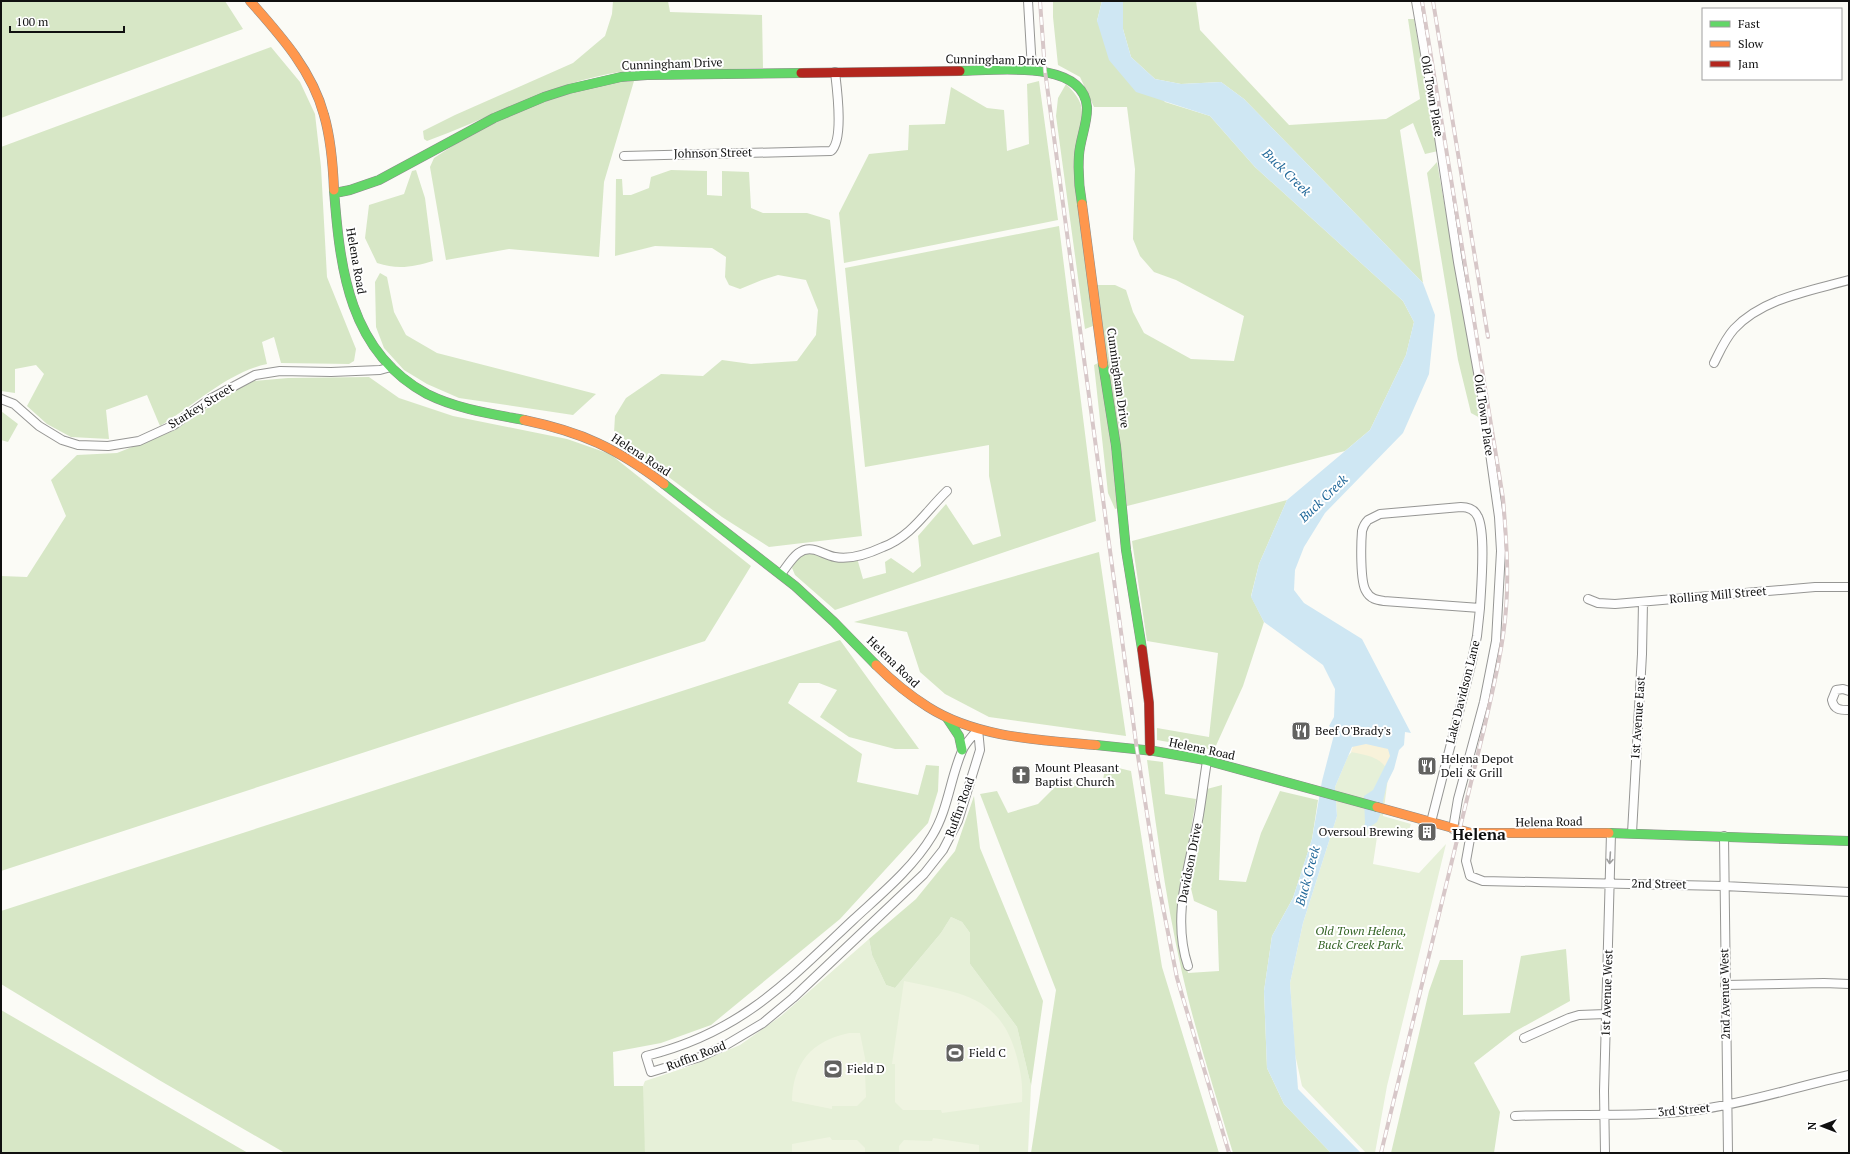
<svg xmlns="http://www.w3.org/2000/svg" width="1850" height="1154" viewBox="0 0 1850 1154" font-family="'PT Serif',serif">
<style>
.green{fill:#e6f0d8}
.forest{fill:#d7e7c6}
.sand{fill:#f8f2da}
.pitch{fill:#eff4e1}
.water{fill:#cfe7f3}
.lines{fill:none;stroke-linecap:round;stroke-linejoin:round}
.street-casing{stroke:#969694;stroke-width:10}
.fast-casing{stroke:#8c8c8a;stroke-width:10}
.slow-casing{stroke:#8c8c8a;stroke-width:10}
.jam-casing{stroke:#8c8c8a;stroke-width:10}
.street{stroke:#fefefe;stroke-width:8}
.fast{stroke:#63d668;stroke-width:9}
.slow{stroke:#ff974d;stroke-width:9}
.jam{stroke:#b3261e;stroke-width:9}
.rail-casing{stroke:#d7c7c8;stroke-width:4}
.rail{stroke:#fff;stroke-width:2.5;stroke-dasharray:8;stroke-linecap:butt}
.oneway{stroke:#9f9f9f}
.labels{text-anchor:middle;stroke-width:4;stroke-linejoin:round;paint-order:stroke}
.street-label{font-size:12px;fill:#101010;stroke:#fff}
.poi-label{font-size:12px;fill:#101010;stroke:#fff;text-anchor:start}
.park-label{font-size:12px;font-style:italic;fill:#336324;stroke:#fff}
.water-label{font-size:13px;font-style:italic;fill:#216899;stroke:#fff}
.district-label{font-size:16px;font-weight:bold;fill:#101010;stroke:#fff}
</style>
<rect width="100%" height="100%" fill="#fbfbf6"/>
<path class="green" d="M1356 747 1391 755 1383 816 1411 824 1408 833 1387 830 1377 837 1373 864 1419 873 1446 844 1387 1086 1375 1153H1366L1302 1086 1295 1054 1290 983 1303 923 1337 816 1335 787 1348 756Z
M951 917 962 922 970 933V964L1017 1027 1031 1086 1028 1153H645C644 1133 637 1098 645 1081L690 1066 740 1045 781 1016 869 939 872 955 886 985 895 988 941 933Z"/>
<path class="forest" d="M1 1H225L243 29 1 118Z
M613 1H668L670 12 762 15 763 68C730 69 696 70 663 71 645 72 626 70 608 74 544 87 487 119 427 141L424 139 423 131 455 115 573 63 605 36 612 14Z
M1053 1H1102L1097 21 1165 102 1210 116 1255 167 1403 301 1414 322 1406 355 1370 430 1345 451 1127 506 1096 285H1115L1126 290 1133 312 1144 333 1191 359 1234 361 1244 316 1176 280 1154 272 1140 256 1133 239 1135 169 1127 107H1094L1080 77 1058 65 1053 17Z
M1123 1H1196L1200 30 1289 125 1386 119 1420 99 1408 19H1414L1438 151 1425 154 1413 123 1400 130 1423 283 1244 99 1221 82 1181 84 1155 79 1131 57 1123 29Z
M271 47 300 82 315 114 321 167 327 277 356 349 354 361 349 364 281 363 274 337 262 342 267 364C228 372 193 406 160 426L147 395 106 410 109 439 71 437 47 424 27 406 44 374 36 365 15 369V393L1 391V147Z
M634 81 604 182 599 257 509 249 446 260 430 167 434 158 474 132 537 104 584 89 613 82Z
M1039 81 1058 220 844 263 839 213 869 154 908 150 909 125 945 124 951 87 987 108 1004 110 1007 151 1029 144 1027 84Z
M1066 84C1087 105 1083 111 1078 138L1093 326 1085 329 1056 116 1058 98Z
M1437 162 1482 419 1471 413 1458 360 1427 173Z
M416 170 425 198 433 261C413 267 398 270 377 263L365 238 369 205 404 194 412 171Z
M671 170 707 171V195L722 196V171L749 172 751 208 763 213H807L830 220 862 536 769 547 722 517 642 457 614 433 615 416 626 398 661 374 703 376 722 360 751 364 797 361 816 335 818 310 806 280 778 275 762 280 740 289 729 285 725 277 726 257 712 248 655 246 615 256 616 179H622L623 195H631L649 188 651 177Z
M1059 226 1096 521 835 610 795 575 792 568 799 554C818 550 825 561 839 561 845 561 851 559 857 558L863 579 886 573 885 562 891 558 913 573 921 566 918 536 946 504 973 545 1001 536 989 476V445L865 467 845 268Z
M380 273 387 277 394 312 406 335 437 353 596 394 573 415 459 398 427 384 404 370 384 348 376 327 375 282Z
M1100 362 1119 508 1115 509 1108 493 1094 365Z
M369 377 399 398 453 416 567 439 610 454 751 566 705 641 1 871V576L27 577 66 516 51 480 77 455 117 453 175 430 228 394 254 381 288 378Z
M1 411 18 424 8 442 1 440Z
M1287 500 1259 564 1251 596 1264 622 1243 686 1214 750 1157 740V728L1209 737 1218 653 1147 641 1132 541Z
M1099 552 1126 736 989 717 945 694 920 672 907 632 854 622Z
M840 640 919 749H895L849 737 820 717 837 690 819 683H799L788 703 862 754 857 782 918 795 926 765 939 766 938 791 928 823 840 919 711 1025 661 1043 613 1052 614 1086H643L645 1153H285L159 1080 1 984V911Z
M1147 760 1163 762 1165 794 1196 799 1183 878 1178 930 1188 973 1219 971 1217 911 1194 901 1189 880 1202 808 1207 789 1222 785 1219 880 1246 882 1261 833 1280 791 1318 800 1312 839 1293 898 1272 936 1264 991 1267 1068 1284 1104 1331 1153H1233C1218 1103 1202 1052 1189 1002 1169 922 1158 841 1147 760Z
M1106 765 1131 771 1162 967 1219 1153H1031L1056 990 980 794 997 791 1008 813 1038 804 1060 782 1102 784Z
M974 796 980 848 1043 1001 1031 1086 1017 1027 970 964V933L962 922 951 917 941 933 895 988 886 985 872 955 869 939 916 899 955 851Z
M1566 949 1570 1001 1514 1032 1474 1063 1500 1112 1494 1153H1391L1429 991 1440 960H1463V1015L1510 1013 1521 956Z
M1 1010 248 1153H1Z"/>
<path class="sand" d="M1354 743 1388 745 1392 757 1388 770C1377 755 1368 756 1351 752Z"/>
<path class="pitch" d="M904 981C958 993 999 994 1016 1054 1021 1072 1023 1084 1022 1102L942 1113 941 1110H903L895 1102V1064H892Z
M849 1033H860L868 1073H865L866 1097 857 1106H832V1109L792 1101C793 1063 811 1041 849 1033Z
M830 1137 832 1140H857L865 1148V1153H792V1144Z
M933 1138 979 1145V1153H899V1146L904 1140 932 1141Z"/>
<path class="water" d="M1102 1H1123V29L1131 57 1155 79 1181 84 1221 82 1244 99 1423 283 1435 315 1429 374 1403 433 1325 513 1304 547 1295 570 1294 590 1304 603 1362 639 1411 733 1405 732 1404 745 1399 750 1394 769 1387 783 1380 815 1377 822 1361 833 1365 823 1364 796 1373 790 1390 756 1388 749 1366 744 1352 747 1335 787 1337 816 1303 923 1290 983 1298 1089 1361 1153H1331L1284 1104 1267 1068 1264 991 1272 936 1293 898 1312 839 1322 781 1335 731 1329 726 1334 717 1335 689 1323 665 1264 622 1251 597 1259 564 1287 500 1370 430 1406 355 1414 322 1403 301 1255 167 1210 116 1136 92 1109 60 1097 21Z"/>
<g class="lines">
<defs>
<path id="street" d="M1028 1 1032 70
M1416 1 1437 124 1458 262 1481 389 1499 517 1501 551 1496 641 1484 702 1458 799 1453 829
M624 156 831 151C844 140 837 89 835 72
M1714 363C1720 351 1725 339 1734 329 1763 298 1810 291 1849 280
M1 399 14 404 39 426 62 440 78 445 108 446 139 441 174 425 210 399 255 375 280 371 331 372 380 370 391 367
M1461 507C1469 507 1475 510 1478 517 1486 534 1481 588 1480 608L1384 601C1377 600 1370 599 1366 591 1360 582 1361 543 1362 531 1363 527 1365 523 1368 520L1380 514Z
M781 574C790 563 798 545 815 550 822 552 828 556 835 557 850 560 870 553 883 547 912 536 926 511 947 491
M1588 599 1598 603 1615 604 1815 587H1849
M1849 691 1843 689 1836 690 1832 700C1834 710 1840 710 1849 710
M978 729 980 750 958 821 943 850 924 874 793 998 763 1023 726 1045 700 1057 651 1072 646 1056C740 1033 786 983 853 920 881 894 912 869 932 836 948 810 950 779 962 751 965 743 973 736 978 729Z
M1431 822 1472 661 1477 636 1480 608
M1471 833 1466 861 1470 876 1483 881 1724 886 1849 892
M1632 833 1642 654 1643 602
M1724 836 1728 1153
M1188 966C1171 915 1190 866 1199 815 1202 797 1204 779 1207 761
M1725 985 1824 983 1849 984
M1524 1038 1569 1018 1579 1015 1606 1014
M1515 1116C1575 1113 1637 1118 1697 1110 1749 1103 1798 1086 1849 1075
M1605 1153 1604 1091 1611 833"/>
<path id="fast" d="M960 71C993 71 1083 58 1087 107 1088 122 1080 139 1079 155 1078 171 1079 188 1082 204
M334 190C340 269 349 352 427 394 457 409 492 414 524 420
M335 193 350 190 379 180 494 118 544 97 569 89 621 77 647 75 801 73
M1103 364 1116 446 1126 550 1142 649
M664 484 795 586 834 622 876 665
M947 718 959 736 962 750
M1096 745 1154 751 1205 760 1377 807
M1609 833 1849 841"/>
<path id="slow" d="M250 1C280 35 312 70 324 115 331 139 333 165 334 190
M1082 204 1103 364
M524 420C582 432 616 448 664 484
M876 665C892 681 909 695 928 707 977 738 1040 740 1096 745
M1377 807 1471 833H1609"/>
<path id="jam" d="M801 73 960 71
M1142 649 1149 703 1150 751"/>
</defs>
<use href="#street" class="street-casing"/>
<use href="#fast" class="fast-casing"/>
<use href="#slow" class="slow-casing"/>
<use href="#jam" class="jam-casing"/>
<use href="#street" class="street"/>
<use href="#fast" class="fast"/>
<use href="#slow" class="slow"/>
<use href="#jam" class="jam"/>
<defs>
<path id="rail" d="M1040 1 1045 71 1137 750 1157 877 1177 978 1229 1153
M1433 1 1488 337
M1381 1153 1484 729C1493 689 1503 649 1506 609 1509 572 1506 535 1503 498L1422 1"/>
</defs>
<use href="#rail" class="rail-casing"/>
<use href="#rail" class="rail"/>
</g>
<defs><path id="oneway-shaft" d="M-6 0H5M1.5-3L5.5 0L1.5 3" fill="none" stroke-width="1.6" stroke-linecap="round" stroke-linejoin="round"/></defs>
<use class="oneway" href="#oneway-shaft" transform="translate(1610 858) rotate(94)"/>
<defs>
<symbol id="restaurant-square" viewBox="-11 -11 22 22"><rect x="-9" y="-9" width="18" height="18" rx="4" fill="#626260" stroke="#fff"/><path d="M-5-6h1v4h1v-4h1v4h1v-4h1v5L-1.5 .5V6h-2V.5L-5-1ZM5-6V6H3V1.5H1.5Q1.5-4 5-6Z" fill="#fff"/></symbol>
<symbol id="church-square" viewBox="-11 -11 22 22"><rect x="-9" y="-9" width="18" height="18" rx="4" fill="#626260" stroke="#fff"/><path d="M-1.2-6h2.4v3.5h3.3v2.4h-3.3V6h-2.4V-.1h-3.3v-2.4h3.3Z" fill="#fff"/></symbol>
<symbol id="building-square" viewBox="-11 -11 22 22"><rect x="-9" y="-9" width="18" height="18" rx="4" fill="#626260" stroke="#fff"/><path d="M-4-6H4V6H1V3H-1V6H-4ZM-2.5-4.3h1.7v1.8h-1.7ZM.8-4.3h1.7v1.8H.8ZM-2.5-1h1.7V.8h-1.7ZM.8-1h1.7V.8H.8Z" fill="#fff"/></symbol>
<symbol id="stadium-square" viewBox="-11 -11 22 22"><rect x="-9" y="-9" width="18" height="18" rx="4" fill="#626260" stroke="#fff"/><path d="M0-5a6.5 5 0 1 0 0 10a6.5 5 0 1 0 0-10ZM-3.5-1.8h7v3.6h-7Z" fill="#fff"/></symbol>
</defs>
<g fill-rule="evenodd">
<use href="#restaurant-square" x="1290" y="720" width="22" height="22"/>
<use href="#restaurant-square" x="1416" y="755" width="22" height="22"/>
<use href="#church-square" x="1010" y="764" width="22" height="22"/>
<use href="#building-square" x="1416" y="821" width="22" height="22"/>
<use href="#stadium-square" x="944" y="1042" width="22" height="22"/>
<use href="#stadium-square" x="822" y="1058" width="22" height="22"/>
</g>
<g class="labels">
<g class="street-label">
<text transform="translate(996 60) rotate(1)" y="4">Cunningham Drive</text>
<text transform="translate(672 64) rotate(-2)" y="4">Cunningham Drive</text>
<text transform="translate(1432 96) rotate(80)" y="4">Old Town Place</text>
<text transform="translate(713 153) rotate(-1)" y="4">Johnson Street</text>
<text transform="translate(356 261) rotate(80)" y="4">Helena Road</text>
<text transform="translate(1118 378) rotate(82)" y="4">Cunningham Drive</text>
<text transform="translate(201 406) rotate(-32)" y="4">Starkey Street</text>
<text transform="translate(1484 415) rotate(82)" y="4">Old Town Place</text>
<text transform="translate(641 455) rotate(33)" y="4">Helena Road</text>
<text transform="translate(1718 595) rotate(-5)" y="4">Rolling Mill Street</text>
<text transform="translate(893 662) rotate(44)" y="4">Helena Road</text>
<text transform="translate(1463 692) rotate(-76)" y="4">Lake Davidson Lane</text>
<text transform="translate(1638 718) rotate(-86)" y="4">1st Avenue East</text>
<text transform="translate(1202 749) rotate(12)" y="4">Helena Road</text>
<text transform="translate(960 807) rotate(-70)" y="4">Ruffin Road</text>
<text transform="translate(1549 822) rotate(-1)" y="4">Helena Road</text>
<text transform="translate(1190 863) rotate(-79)" y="4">Davidson Drive</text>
<text transform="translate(1659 884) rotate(1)" y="4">2nd Street</text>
<text transform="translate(1607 993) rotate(-88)" y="4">1st Avenue West</text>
<text transform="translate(1725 994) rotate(-91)" y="4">2nd Avenue West</text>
<text transform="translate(696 1056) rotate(-21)" y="4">Ruffin Road</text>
<text transform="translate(1684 1110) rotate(-5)" y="4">3rd Street</text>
</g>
<g class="poi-label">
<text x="1315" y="735">Beef O'Brady's</text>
<text x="1441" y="763">Helena Depot<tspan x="1441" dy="14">Deli &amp; Grill</tspan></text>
<text x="1035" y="772">Mount Pleasant<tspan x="1035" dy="14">Baptist Church</tspan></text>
<text x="1413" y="836" text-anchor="end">Oversoul Brewing</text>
<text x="969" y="1057">Field C</text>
<text x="847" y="1073">Field D</text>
</g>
<g class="park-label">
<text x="1361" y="935">Old Town Helena,<tspan x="1361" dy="14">Buck Creek Park.</tspan></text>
</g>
<g class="water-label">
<text transform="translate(1287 172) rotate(44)" y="5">Buck Creek</text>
<text transform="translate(1323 498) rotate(-44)" y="5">Buck Creek</text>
<text transform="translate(1307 876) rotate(-75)" y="5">Buck Creek</text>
</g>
<g class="district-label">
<text x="1479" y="840">Helena</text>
</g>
</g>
<rect width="1850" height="1154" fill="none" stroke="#101010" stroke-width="4"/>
<rect x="1702" y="8" width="140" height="72" fill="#ffffff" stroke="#9f9f9f"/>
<rect x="1710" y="21" width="20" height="6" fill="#63d668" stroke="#9f9f9f"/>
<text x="1738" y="28" font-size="12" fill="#101010">Fast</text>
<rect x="1710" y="41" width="20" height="6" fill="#ff974d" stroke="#9f9f9f"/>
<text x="1738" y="48" font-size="12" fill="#101010">Slow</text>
<rect x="1710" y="61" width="20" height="6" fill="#b3261e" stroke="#9f9f9f"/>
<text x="1738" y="68" font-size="12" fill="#101010">Jam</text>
<g transform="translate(1822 1126) rotate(270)" stroke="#ffffff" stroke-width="3" paint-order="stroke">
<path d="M0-3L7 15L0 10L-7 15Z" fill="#101010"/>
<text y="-6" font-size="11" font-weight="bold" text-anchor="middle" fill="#101010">N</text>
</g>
<path d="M10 26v6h114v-6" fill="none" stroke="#101010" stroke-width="2"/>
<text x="16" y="26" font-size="12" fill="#101010" stroke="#ffffff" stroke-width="3" paint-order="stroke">100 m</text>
</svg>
